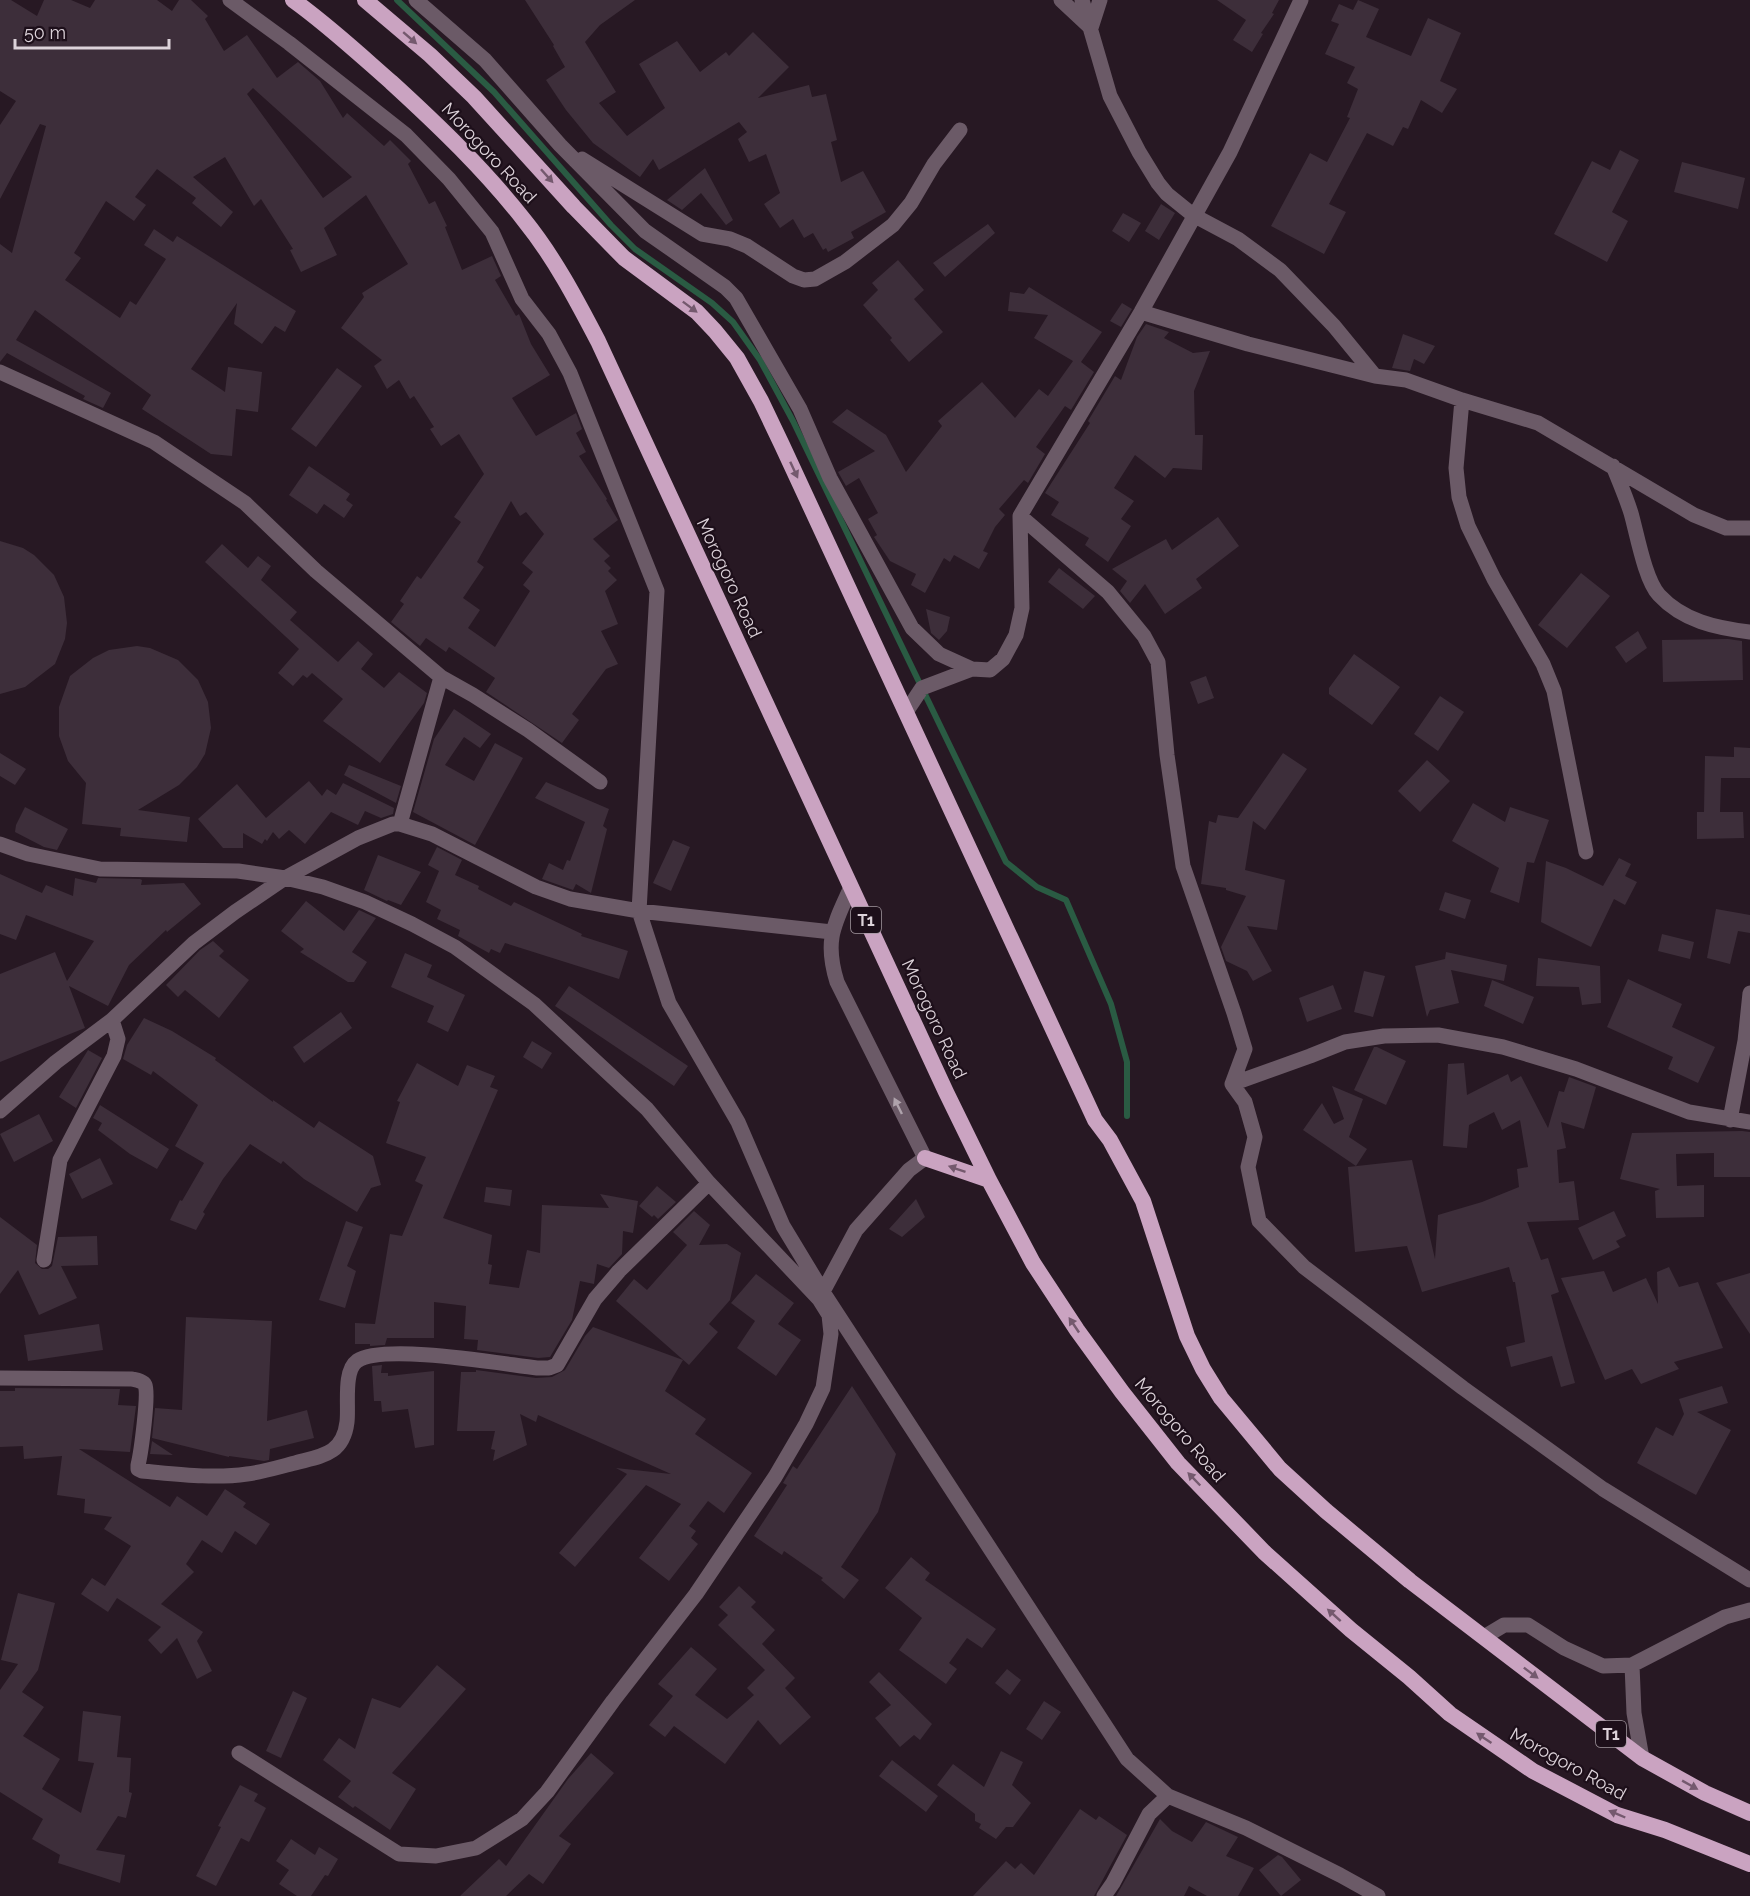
<svg xmlns="http://www.w3.org/2000/svg" width="1750" height="1896" viewBox="0 0 1750 1896" font-family="Raleway,sans-serif">
<style>
.lines{fill:none;stroke-linecap:round;stroke-linejoin:round}
.stream{stroke:#2a5b43;stroke-width:6}
.building{fill:#3d2e3a;fill-rule:evenodd}
.minor{stroke:#6b5a67;stroke-width:15}
.tertiary{stroke:#6b5a67;stroke-width:15}
.trunk{stroke:#caa3c1;stroke-width:16}
.oneway{fill:#74596e}
.oneway2{fill:#afa3ac}
.labels{text-anchor:middle;stroke-width:4.5;stroke-linejoin:round;paint-order:stroke}
.shield{fill:#1d0f1a;stroke:#a398a0;stroke-width:1.5}
.shield-label{font-size:16px;font-weight:bold;fill:#ddd3da}
.street-label{font-size:18px;fill:#ddd3da;stroke:#1d0f1a}
</style>
<rect width="100%" height="100%" fill="#271823"/>
<g class="lines">
<path class="stream" d="M397 0 494 92 611 225 635 249 712 303 733 322 760 360 793 421 1006 862 1037 887 1066 900 1111 1004 1127 1062V1116"/>
</g>
<path class="building" d="M0 0H11L37 16 44 0H71L90 8 95 0H157L172 11 179 0H191L208 16 205 19 224 51 247 35 277 78 298 62 320 81 343 118 347 113 384 146 390 140 411 161 408 164 429 204 435 201 447 226 445 227 462 270 492 256 501 276 495 280 516 316 519 314 531 344 550 375 512 398 536 436 576 413 582 429 576 433 586 452 579 456 607 499 606 500 618 520 593 539 610 556 604 561 611 568 608 571 617 580 605 591 618 624 601 631 618 664 606 669 572 714 579 720 562 743 486 692 495 678 449 647 446 652 426 638 420 646 391 622 404 604 400 601 417 576 421 579 461 522 454 517 484 474 459 434 441 446 430 429 434 427 414 396 410 399 399 380 387 389 374 366 382 360 341 328 364 297 362 293 408 264 366 195 324 228 337 255 301 272 290 250 293 249 261 199 254 206 225 157 193 177 233 212 221 227 192 203 196 198 157 169 135 197 146 205 134 221 106 201 74 253 81 258 65 280 120 318 130 301 136 305 166 259 144 245 154 229 173 242 177 236 296 311 285 332 275 326 262 344 234 324 237 303 191 369 225 392 228 367 262 372 258 412 236 409 232 456 211 454 142 409 151 395 35 310 16 340 111 393 103 408 83 399 85 396 7 353 0 362V244L12 253 46 126 40 124 0 199V125L16 101 0 91ZM253 88 352 177 323 198 247 94ZM511 501 520 516 526 512 544 534 522 563 533 572 523 585 530 591 495 647 468 628 480 610 463 598 484 567 477 562Z
M525 0H635L600 25 585 42 616 92 599 103 627 136 665 108 639 64 677 41 700 72 726 52 729 56 753 32 789 67 758 98 809 85 812 97 826 94 837 140 831 142 841 182 863 171 886 212 851 232 854 238 828 252 826 248 823 250 813 233 804 238 793 219 780 228 764 204 780 193 766 154 749 162 738 139 747 132 739 122 659 170 653 159 640 177 593 143 566 110 546 80 565 67 553 46 554 45Z
M1217 0H1279L1272 13 1274 14 1261 33 1263 34 1252 52 1233 40 1246 20Z
M1358 0 1379 9 1366 37 1411 56 1428 18 1461 33 1440 81 1457 89 1442 113 1421 100 1408 129 1403 127 1393 146 1367 133 1329 204 1346 212 1324 254 1271 226 1310 153 1327 162 1350 118 1347 117 1358 89 1347 83 1355 67 1325 54 1339 24 1331 21 1339 4 1353 10Z
M1620 150 1639 160 1612 212 1628 221 1607 262 1554 234 1592 161 1610 170Z
M1682 162 1745 178 1738 209 1674 192Z
M705 168 733 220 726 225 701 193 682 210 667 200Z
M1161 204 1175 213 1159 240 1145 231Z
M1123 213 1141 223 1129 242 1112 231Z
M988 224 995 233 945 277 933 263Z
M898 260 924 290 914 299 943 332 909 362 890 340 892 338 863 305 878 290 872 283Z
M1029 287 1102 332 1081 362 1094 372 1071 410 1065 406 1036 447 1045 454 1028 483 1024 480 999 509 1005 515 995 527 983 551 988 553 979 569 954 555 950 562 944 558 925 593 911 585 916 574 890 561 874 537 877 535 868 519 878 513 859 478 846 486 838 472 875 451 832 422 847 409 886 435 906 472 942 426 938 421 982 382 1015 418 1039 389 1048 396 1073 361 1034 338 1048 315 1008 311 1010 292 1024 294Z
M1122 303 1132 309 1121 327 1110 321Z
M1146 324 1169 332 1164 338 1193 353 1210 351 1194 391 1195 435H1203L1202 470 1173 468 1165 478 1135 455 1114 488 1134 501 1121 519 1131 526 1108 562 1085 545 1089 538 1051 515 1059 502 1045 493 1090 423 1088 421 1115 376 1121 380 1137 337Z
M1403 334 1435 346 1424 364 1414 359 1410 371 1392 368Z
M337 368 362 386 316 447 291 429Z
M309 466 350 494 346 500 353 505 344 518 324 504 317 514 289 495Z
M1218 517 1239 546 1196 579 1202 588 1165 614 1145 584 1130 603 1120 591 1127 581 1112 569 1166 539 1172 550Z
M0 541 23 548 34 555 54 575 64 597 67 623 65 639 55 664 25 687 0 694Z
M222 544 248 568 258 556 271 566 261 580 297 612 290 620 338 662 358 641 373 654 361 669 384 688 399 672 427 693 424 703 380 763 323 721 343 699 312 673 307 678 303 675 293 686 278 673 299 649 205 562Z
M1059 568 1095 596 1083 609 1048 582Z
M1581 573 1610 596 1567 648 1538 625Z
M926 609 950 617 947 631 939 640 931 633Z
M1638 631 1647 648 1626 663 1615 647Z
M1728 639 1742 641 1743 680 1663 682 1662 640Z
M137 646 150 648 178 660 198 680 208 702 211 728 205 754 197 767 179 785 138 810 190 817 187 842 120 836 121 828 82 824 86 783 68 761 59 736V707L70 676 93 658 109 650Z
M1354 654 1400 687 1372 725 1329 694V688Z
M1206 676 1214 698 1198 704 1190 682Z
M1440 696 1464 712 1438 751 1414 734Z
M454 709 491 734 480 748 464 737 445 765 474 781 495 743 523 758 475 845 413 812 434 739Z
M1734 747 1750 748V778H1721L1720 812H1743L1744 838 1697 839V812H1704L1705 756 1734 757Z
M0 753 26 769 15 785 0 776Z
M1283 753 1307 769 1265 830 1253 821 1245 870 1285 880 1277 930 1247 926 1272 971 1253 981 1247 971 1226 961 1221 947 1246 896 1226 890V888L1201 884 1209 821 1216 823 1218 815 1238 818Z
M1427 760 1450 781 1420 812 1398 791Z
M349 765 401 786 396 803 344 775Z
M309 781 322 796 327 789 336 795 343 783 394 808 393 814 381 818 365 811 358 825 331 812 305 844 289 830 279 839 273 832 267 841 265 839 262 844 243 833V848H223L198 819 237 784 266 818Z
M546 782 609 809 603 826 607 829 591 893 576 884 573 890 542 879 549 863 563 870 567 860 570 861 585 822 535 798Z
M1473 803 1505 822 1510 807 1549 820 1534 863 1527 862 1519 903 1490 892 1499 868 1452 841Z
M25 807 68 829 57 850 44 847 15 832 16 825Z
M673 840 690 847 671 891 653 883Z
M437 847 462 860 455 875 479 886 478 889 511 906 514 902 582 934 581 936 628 951 619 979 505 943 500 953 491 949 489 953 458 936 460 930 437 919 441 910 426 902 439 871 428 865Z
M378 855 421 872 401 905 388 900 387 901 364 890Z
M1619 858 1631 864 1625 876 1637 882 1625 905 1614 899 1591 947 1541 922 1546 861 1566 868 1603 886Z
M0 874 42 893 46 885 73 896 75 878 96 883 98 878 140 879 142 880 141 885 184 883 201 904 167 932 166 930 129 965 108 1006 69 986 85 1028 0 1062V974L55 952 67 981 94 941 26 915 16 940 0 934Z
M1445 892 1471 900 1465 919 1439 910Z
M306 901 344 931 359 910 376 918 352 952 367 962 354 982H348L300 952 304 949 281 931Z
M1716 909 1750 915V933L1738 931 1730 964 1707 958Z
M1662 934 1694 942 1690 959 1658 951Z
M213 941 224 951 219 956 249 980 219 1018 185 990 178 997 166 985 200 950Z
M1446 952 1507 965 1504 981 1451 970 1459 1003 1430 1010 1427 1017 1415 966 1445 959Z
M405 953 432 965 427 977 465 995 448 1032 427 1022 434 1006 391 987Z
M1538 958 1600 966 1601 1003 1582 1005 1579 987 1536 986Z
M1364 971 1385 976 1373 1017 1354 1012Z
M1628 979 1682 1004 1672 1027 1715 1047 1698 1083 1668 1069 1673 1057 1607 1027Z
M1492 980 1534 997 1523 1024 1484 1006Z
M1333 985 1342 1009 1307 1022 1299 998Z
M569 986 688 1066 674 1086 555 1006Z
M341 1012 352 1028 304 1063 293 1047Z
M144 1018 172 1031 216 1058 215 1060 273 1102V1100L314 1128 319 1121 373 1156 381 1185 371 1188 357 1212 304 1179 283 1161 281 1164 250 1144 223 1179 203 1212 205 1214 196 1230 170 1220 180 1200 182 1201 204 1163 175 1146 198 1105 153 1071 151 1075 123 1059 127 1045Z
M532 1041 552 1053 542 1069 523 1057Z
M1374 1047H1377L1406 1061 1386 1105 1354 1090Z
M88 1050 102 1058 76 1108 59 1097Z
M417 1063 458 1086 467 1065 495 1076 490 1087 498 1090 443 1218 492 1235 488 1264 492 1265 489 1284 519 1288 527 1250 540 1253 542 1205 609 1208 600 1194 638 1201 633 1233 623 1231 622 1254 609 1268 597 1264 594 1284 580 1281 572 1320 550 1357 538 1358 477 1350 478 1340 464 1339 466 1306 434 1302V1338H387L385 1345 370 1346V1344H355V1323L375 1324 390 1234 402 1236 423 1185 415 1181 426 1157 386 1143 400 1102 397 1101Z
M1464 1063 1467 1095 1508 1074 1511 1082 1521 1076 1548 1128 1559 1091 1564 1092 1569 1077 1596 1087 1584 1129 1561 1122 1566 1148 1557 1150 1559 1183 1574 1181 1579 1220 1527 1222 1541 1260 1548 1258 1559 1292 1551 1295 1575 1383 1561 1387 1552 1356 1511 1367 1506 1347 1525 1342 1515 1282H1513L1509 1267 1422 1292 1407 1246 1355 1252 1348 1167 1412 1160 1435 1259 1438 1215 1482 1202 1519 1187 1517 1169 1528 1167 1520 1120 1502 1130 1494 1112 1469 1125 1467 1148 1443 1146 1448 1064Z
M1332 1086 1363 1099 1349 1137 1367 1149 1356 1166 1303 1130 1322 1103 1334 1124 1344 1119Z
M100 1105 169 1149 157 1169 130 1154 98 1130 102 1123 93 1118Z
M39 1114 53 1141 14 1162 0 1134Z
M1742 1131 1750 1132V1177H1714V1153L1676 1154 1677 1186 1704 1185V1217L1656 1218 1655 1191 1660 1189 1620 1179 1632 1133Z
M100 1158 113 1184 82 1199 69 1174Z
M657 1186 676 1202 658 1219 654 1215 652 1217 639 1206Z
M486 1187 512 1190 510 1206 484 1202Z
M916 1199 925 1217 902 1237 889 1229Z
M694 1211 710 1225 699 1245 727 1244 741 1253 730 1300 709 1324 718 1332 689 1365 616 1301 634 1279 647 1290 687 1245 673 1232Z
M1614 1211 1626 1236 1616 1241 1620 1247 1593 1260 1578 1228Z
M0 1217 37 1245 35 1263 42 1269H48L52 1266 58 1237 97 1236 98 1265 61 1266 77 1298 39 1315 18 1270 0 1294Z
M346 1221 363 1227 347 1266 356 1271 345 1308 319 1300Z
M1669 1267 1679 1287 1698 1282 1723 1348 1674 1362 1679 1369 1641 1384 1632 1369 1605 1380 1561 1278 1604 1271 1613 1292 1646 1278 1658 1304 1657 1272Z
M1750 1273V1334L1716 1283Z
M756 1274 794 1303 778 1324 801 1340 776 1376 737 1348 755 1321 731 1303Z
M186 1317 272 1321 267 1421 307 1410 314 1438 270 1449 269 1460 264 1461 229 1456V1457L152 1438 155 1408 182 1410Z
M99 1324 103 1350 28 1361 24 1335Z
M593 1327 683 1360 665 1391 706 1419 695 1434 752 1473 724 1513 708 1501 689 1526 696 1531 691 1538 698 1544 669 1581 639 1558 681 1504 646 1485 575 1567 559 1553 627 1474 616 1468 671 1474 538 1415 536 1422 520 1414 527 1445 493 1461 495 1450 491 1449 495 1431H457L461 1372H476V1370L536 1378 552 1377 565 1370 585 1336Z
M382 1365 381 1373H388V1376L434 1371V1445L415 1448 408 1409 382 1412 381 1401H374L372 1366Z
M852 1386 896 1454 878 1512 841 1567 859 1580 844 1599 821 1580 823 1578 784 1551 782 1555 754 1536 787 1485 783 1483 793 1466 797 1469Z
M1722 1386 1728 1403 1697 1412 1731 1430 1696 1495 1637 1463 1656 1427 1673 1436 1684 1414 1679 1399Z
M15 1388 120 1389 118 1405 136 1406 130 1452 79 1449 170 1507 177 1496 207 1516 225 1489 246 1503 243 1507 270 1524 256 1545 235 1531 222 1553 202 1540 186 1564 194 1572 161 1604 203 1632 197 1641 212 1671 197 1679 177 1638 161 1654 148 1640 161 1627 117 1598 108 1612 81 1594 92 1578 105 1586 131 1546 104 1529 112 1517 84 1513 85 1499 57 1495 62 1456 24 1459 23 1446 0 1447V1391H15Z
M152 1441 173 1455 150 1454Z
M911 1557 930 1573 925 1580 996 1629 982 1648 967 1638 949 1663 957 1669 946 1684 899 1650 922 1618 885 1588Z
M739 1586 756 1602 751 1607 775 1630 762 1644 795 1678 785 1688 811 1717 780 1745 758 1720 725 1764 674 1726 665 1737 649 1725 673 1696 658 1684 691 1647 717 1669 695 1695 727 1719 754 1695 747 1688 765 1670 718 1625 728 1615 719 1607Z
M18 1593 55 1603 38 1670 22 1692 44 1707 23 1736 60 1759 42 1789 81 1813 94 1763 78 1761 83 1711 121 1716 117 1757 131 1758 129 1792 132 1793 126 1818 118 1816 96 1850 125 1855 120 1883 58 1863 60 1855 32 1839 43 1819 0 1792V1690L18 1664 1 1660Z
M437 1665 466 1689 392 1773 416 1789 390 1830 355 1806 353 1808 338 1797 351 1781 323 1760 339 1738 355 1749 372 1698 400 1708Z
M1007 1669 1021 1680 1010 1695 995 1683Z
M879 1672 932 1724 920 1740 914 1735 900 1747 875 1718 891 1705 869 1682Z
M293 1691 307 1698 281 1758 266 1751Z
M1044 1701 1061 1712 1042 1740 1026 1729Z
M1001 1751 1023 1762 1012 1785 1031 1803 1013 1827H1006L996 1839 979 1828 981 1824 975 1821V1814L937 1785 953 1764 984 1787Z
M591 1753 614 1773 559 1836 571 1844 543 1884 529 1874 506 1896H460L499 1859 506 1866 568 1779Z
M892 1760 938 1796 926 1812 879 1776Z
M240 1785 258 1794 254 1801 266 1808 249 1842 241 1838 216 1886 196 1876 221 1827 218 1826Z
M1080 1809 1096 1820 1099 1816 1127 1835 1094 1896H973L1006 1861 1015 1869 1021 1863 1034 1875Z
M1160 1819 1172 1831 1192 1842 1206 1822 1238 1837 1226 1856 1254 1868 1238 1896H1207L1189 1886 1184 1896H1116Z
M291 1839 315 1855 319 1847 338 1859 328 1876 325 1875 311 1896H297L279 1884 289 1870 276 1861Z
M1278 1855 1282 1857 1301 1880 1281 1896 1259 1870Z"/>
<g class="lines">
<path class="minor" d="M230 0 289 43 406 135 449 179 492 232 522 299 549 334 570 373 657 591 639 911 669 1003 738 1122 783 1226 823 1292 1127 1759 1168 1796 1246 1828 1340 1875 1378 1896
M416 0 485 60 560 145 645 231 725 287 736 298 800 409 830 478 912 628 939 654 972 669
M1061 0 1091 28 1100 0
M1082 0 1110 96 1139 152 1158 183 1167 194 1193 215 1238 239 1280 270 1334 326 1375 376
M582 159 702 234 730 239 747 246 793 276 804 280 815 279 845 262 893 225 911 203 934 164 960 130
M1141 312 1248 344 1375 376 1406 380 1462 400 1538 423 1694 515 1726 528H1750
M0 372 154 442 245 503 316 571 441 677 473 695 528 730 600 782
M1462 400 1456 468 1459 497 1468 526 1494 579 1543 664 1554 691 1586 852
M1613 466C1619 481 1626 497 1631 513 1637 534 1645 580 1659 595 1683 621 1716 628 1750 632
M1020 516 1108 592 1144 636 1158 662 1167 755 1183 866 1234 1013 1245 1049 1232 1084
M906 712 922 688 972 669 990 670 1003 659 1016 635 1022 608 1020 516 1141 312 1230 152 1301 0
M400 824 441 677
M0 844 28 854 100 869 238 871 285 878 323 887 365 902 412 924 455 947 534 1004 647 1109 709 1183 819 1299 829 1315 831 1334 823 1388 806 1424 775 1477 696 1594 613 1701 547 1792 522 1819 476 1848 436 1856 399 1854 239 1753
M1232 1084 1245 1102 1255 1137 1248 1167 1259 1221 1304 1267 1463 1388 1603 1489 1750 1580
M1232 1084 1310 1056 1345 1042 1384 1036 1438 1035 1503 1047 1576 1069 1689 1112 1750 1122
M0 1111 56 1062 112 1020 194 943 235 912 285 878 358 838 393 824H400L432 834 536 887 570 899 639 911 832 932
M1730 1120 1745 1041 1750 993
M44 1260 60 1160 114 1056 118 1039 112 1020
M819 1299 856 1230 909 1170 925 1158
M0 1378 132 1379C136 1380 143 1381 145 1385 149 1394 141 1453 138 1465V1469L142 1471C176 1474 213 1479 247 1474 263 1472 279 1467 295 1463 321 1456 343 1455 347 1422 349 1406 343 1371 357 1361 384 1343 502 1364 537 1368H549L557 1365 595 1299 619 1271 709 1183
M1484 1637 1504 1625H1528L1564 1648 1603 1666 1632 1665 1725 1617 1750 1610
M1632 1665 1634 1713 1642 1758
M1104 1896 1113 1883 1149 1814 1168 1796"/>
<path class="tertiary" d="M851 887C834 925 824 940 837 982L925 1158"/>
<path class="trunk" d="M293 0C328 25 359 54 391 82 438 125 485 170 524 220 554 257 576 299 598 341L946 1092 989 1180 1033 1263 1077 1330 1122 1392 1178 1463 1264 1552 1351 1630 1409 1677 1450 1714 1533 1771 1617 1815 1665 1830 1750 1864
M365 0 430 55 474 97 574 207 624 258 697 312 715 331 737 358 761 401 782 445 1095 1120 1110 1140 1143 1201 1187 1336 1203 1369 1221 1398 1280 1469 1326 1511 1410 1581 1642 1758 1705 1793 1750 1813
M925 1158 989 1180"/>
</g>
<defs><path id="oneway-solid" d="M-6-.8H1V-3.2L6.5 0L1 3.2V.8H-6Z" transform="scale(1.5)"/></defs>
<g class="oneway">
<use href="#oneway-solid" transform="translate(410 38) rotate(41)"/>
<use href="#oneway-solid" transform="translate(547 176) rotate(48)"/>
<use href="#oneway-solid" transform="translate(690 307) rotate(37)"/>
<use href="#oneway-solid" transform="translate(794 470) rotate(65)"/>
<use href="#oneway-solid" transform="translate(957 1169) rotate(-161)"/>
<use href="#oneway-solid" transform="translate(1074 1325) rotate(-124)"/>
<use href="#oneway-solid" transform="translate(1194 1479) rotate(-134)"/>
<use href="#oneway-solid" transform="translate(1334 1615) rotate(-138)"/>
<use href="#oneway-solid" transform="translate(1531 1673) rotate(37)"/>
<use href="#oneway-solid" transform="translate(1484 1738) rotate(-146)"/>
<use href="#oneway-solid" transform="translate(1690 1785) rotate(29)"/>
<use href="#oneway-solid" transform="translate(1617 1814) rotate(-157)"/>
</g>
<use class="oneway2" href="#oneway-solid" transform="translate(898 1106) rotate(-116)"/>
<g class="labels">
<g class="shield">
<rect x="851" y="907" width="30" height="26" rx="4.5"/>
<rect x="1596" y="1721" width="30" height="26" rx="4.5"/>
</g>
<g class="shield-label">
<text x="866" y="926">T1</text>
<text x="1611" y="1740">T1</text>
</g>
<g class="street-label">
<text transform="translate(489 153) rotate(47)" y="6">Morogoro Road</text>
<text transform="translate(729 578) rotate(65)" y="6">Morogoro Road</text>
<text transform="translate(934 1019) rotate(65)" y="6">Morogoro Road</text>
<text transform="translate(1180 1430) rotate(50)" y="6">Morogoro Road</text>
<text transform="translate(1568 1764) rotate(29)" y="6">Morogoro Road</text>
</g>
</g>
<path d="M15 39v9h154v-9" fill="none" stroke="#ddd3da" stroke-width="3"/>
<text x="24" y="39" font-size="18" fill="#ddd3da" stroke="#1d0f1a" stroke-width="4.5" paint-order="stroke">50 m</text>
</svg>
